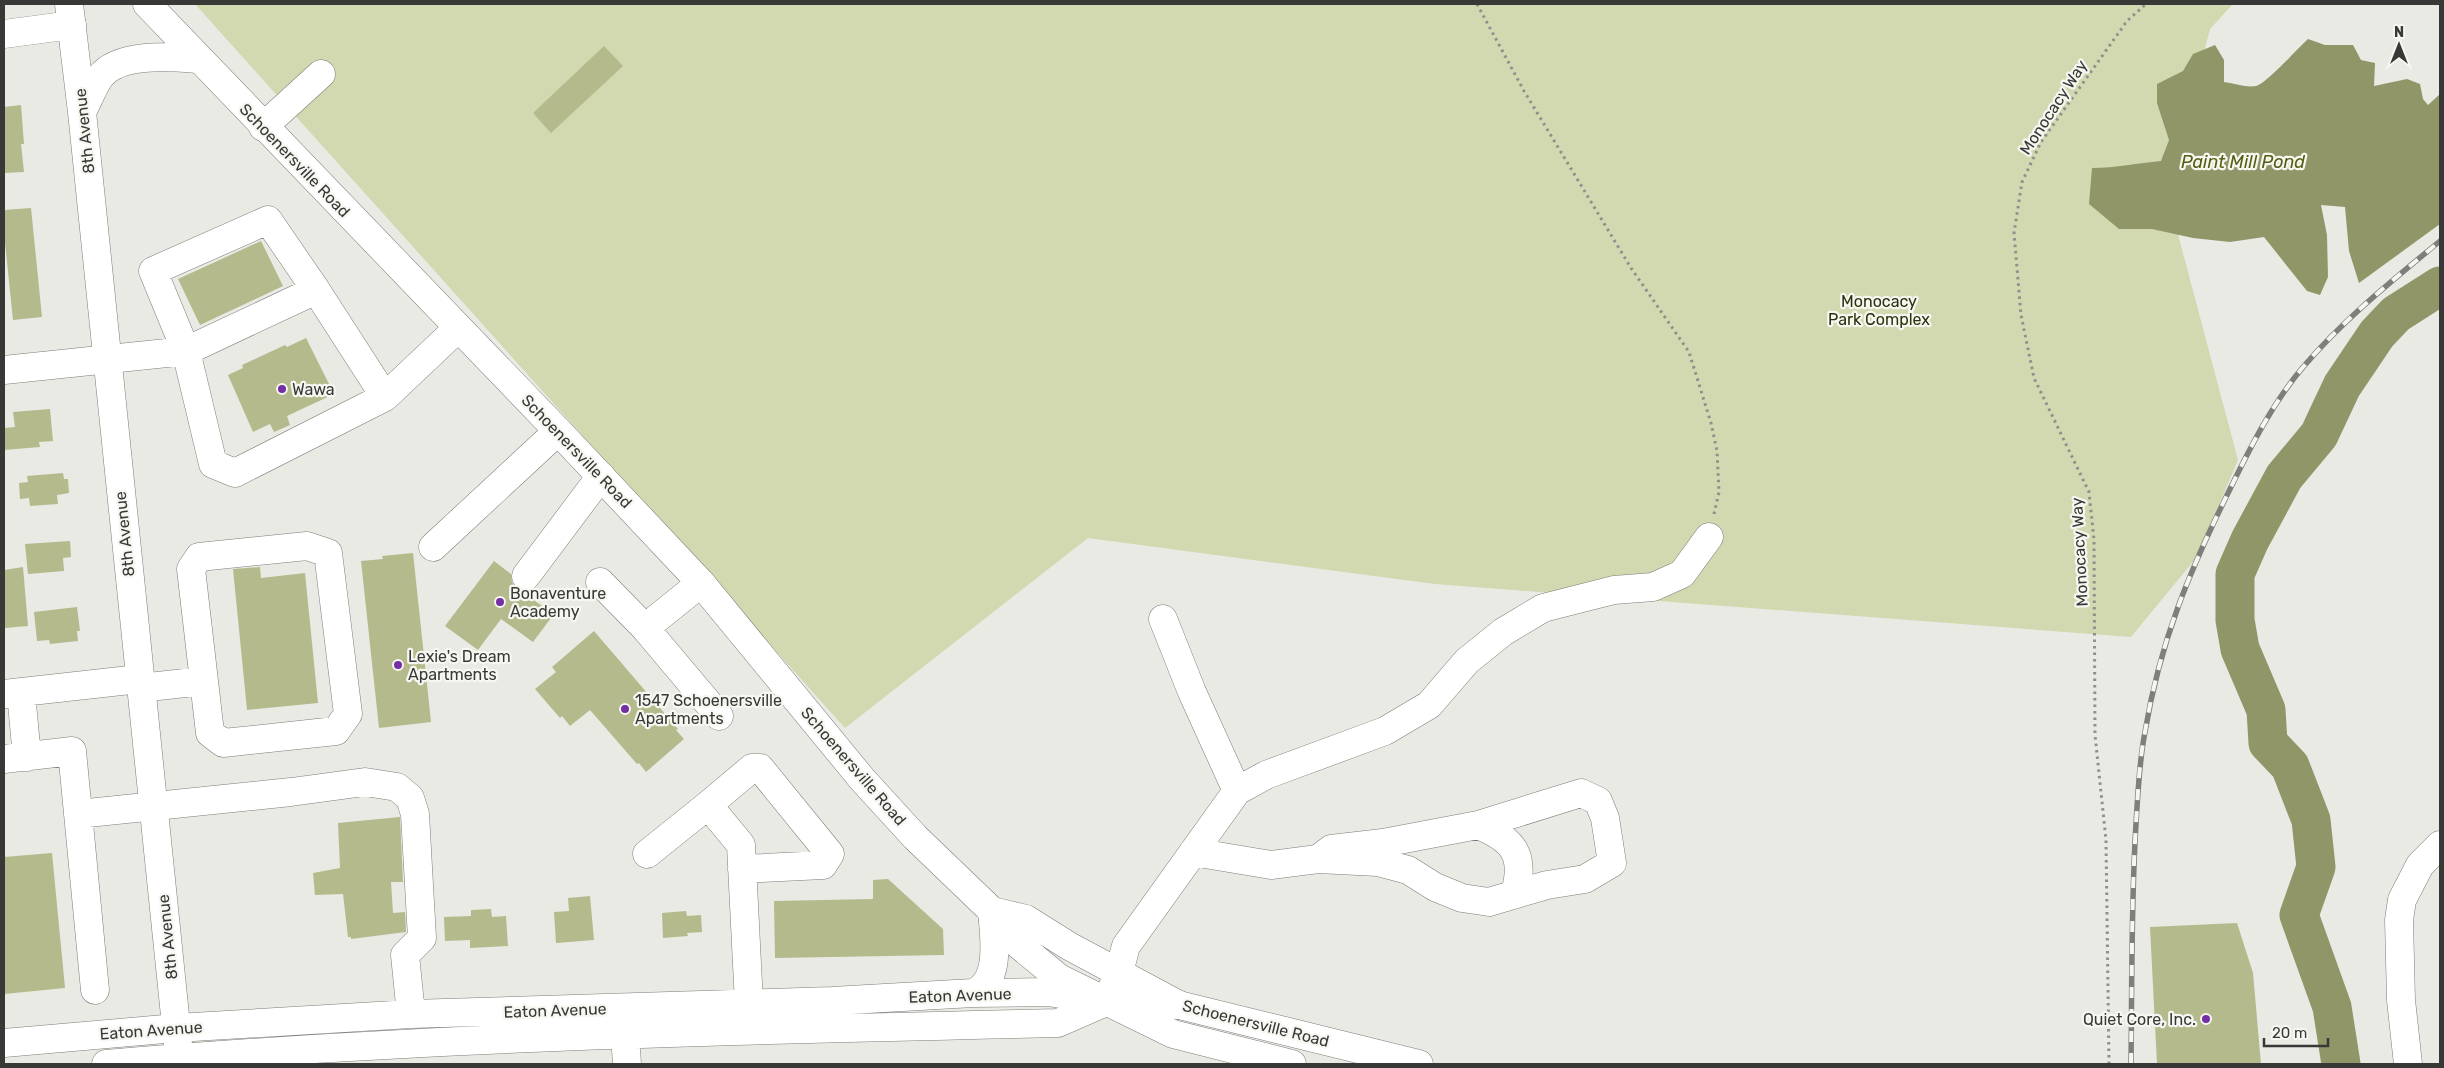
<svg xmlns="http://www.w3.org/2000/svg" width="2444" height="1068" viewBox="0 0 2444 1068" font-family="Rubik,sans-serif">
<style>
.green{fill:#d2d8af}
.water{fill:#909668}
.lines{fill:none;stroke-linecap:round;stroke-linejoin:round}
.river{stroke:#909668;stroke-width:39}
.building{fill:#b4ba8b}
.minor-casing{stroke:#7c7d78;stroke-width:29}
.major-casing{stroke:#7c7d78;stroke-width:29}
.path{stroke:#8f8f8b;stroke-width:3;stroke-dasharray:2.5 4;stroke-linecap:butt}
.minor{stroke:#fff;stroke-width:28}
.major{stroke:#fff;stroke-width:28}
.rail-casing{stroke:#7e7f7b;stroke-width:5.5}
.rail{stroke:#f6f7f1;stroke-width:4;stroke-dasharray:11;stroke-linecap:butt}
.poi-dot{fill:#752fa2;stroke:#f6f7f1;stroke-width:2}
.labels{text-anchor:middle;stroke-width:4.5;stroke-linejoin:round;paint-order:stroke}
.street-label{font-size:16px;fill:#383836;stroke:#f6f7f1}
.park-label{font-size:16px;fill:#2d310b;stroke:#f6f7f1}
.poi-label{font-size:16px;fill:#383836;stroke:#f6f7f1;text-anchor:start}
.water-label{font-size:18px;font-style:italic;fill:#575d12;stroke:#f6f7f1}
</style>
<rect width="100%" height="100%" fill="#e9eae4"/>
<path class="green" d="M195 4H2233L2210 29 2167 193 2238 460 2196 558 2131 637 1435 584 1088 538 845 728Z"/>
<path class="water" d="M2308 39 2325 45H2353L2361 60 2375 63 2374 86 2407 79 2420 84 2423 99 2428 105 2440 94V224L2359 283 2349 251 2345 207 2321 205 2327 235 2328 277 2320 295 2307 291 2264 237 2230 242 2193 238 2152 229H2119L2089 204 2092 168C2116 168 2138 163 2161 161L2169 140 2157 103V84L2183 71 2193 54 2215 45 2224 60V82C2233 83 2247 88 2256 86 2265 85 2298 48 2308 39Z"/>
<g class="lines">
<path class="river" d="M2341 1064 2332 1007 2299 915 2316 867 2311 820 2290 766 2268 743 2266 710 2240 649 2235 620V574L2250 540 2284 477 2319 435 2342 386 2377 334 2396 314 2440 286"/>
</g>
<path class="building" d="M604 46 623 66 551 133 533 113Z
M21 105 24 144H21L24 172 4 173V107Z
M31 208 42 317 13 320 4 233V210Z
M261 241 283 286 200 325 178 279Z
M306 338 334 394 287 416 290 425 274 432 270 424 253 432 228 375 243 368 242 365 285 345 287 347Z
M50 409 53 441 39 442 40 447 4 450V428L15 427 13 412Z
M63 473 64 479H68L69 493 57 495 58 504 30 506 29 498 20 499 19 483 28 482 27 476Z
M70 541 71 557 63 558 64 571 28 574 25 544Z
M413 553 431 722 379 728 361 561 383 559 382 556Z
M494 561 511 574 512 582 516 588 554 614 533 642 501 619 478 650 445 626Z
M23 567 28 626 5 628 4 570Z
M260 567 261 578 305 573 318 703 247 710 233 569Z
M77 607 80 631H77L78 641 50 644 49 640 37 641 34 612Z
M594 631 678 729 676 730 684 739 646 772 639 763 637 764 590 710 570 726 562 716 560 718 535 689 556 672 552 667Z
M400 817 403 882H391L393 913 405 912 406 932 351 939V937H348L343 894 315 895 313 873 340 868 338 823Z
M52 853 65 988 4 994V857Z
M888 879 943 929 944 955 775 958 774 901 873 899V880Z
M590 896 594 940 556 943 554 912 569 911 568 898Z
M491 909 492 917 506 916 508 946 470 948V940L445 941 444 917 471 916V910Z
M686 911 687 916 701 915 702 932 687 933 688 936 663 938 662 913Z
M2237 923 2253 973 2261 1064H2157L2150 927Z"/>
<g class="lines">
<defs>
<path id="minor" d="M4 34 72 25
M263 127 321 74
M316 290 268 220 153 271 186 351 213 464 235 473 385 397 458 328
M4 370 186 351 316 290 385 397
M307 546 328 553 348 714 336 731 223 743 210 733 191 569 199 557Z
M433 547 558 431
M526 576 601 476
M600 582 645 628
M701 583 645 628 719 716
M1163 619 1192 692 1237 791
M140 688 203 681
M21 693 27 757
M4 694 139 679
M4 759 72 751 95 990
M708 805 752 768H760L830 854 823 865 742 869
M78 814 291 792 365 782 397 787 410 798 415 814 422 938 405 955 411 1014
M1478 825C1513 839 1526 855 1515 893
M1193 852 1271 865 1318 859 1378 862 1408 870 1435 887 1462 898 1489 902 1547 885 1585 879 1612 863 1605 818 1598 801 1581 793 1478 825 1383 843 1331 849 1318 859
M647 854 708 805 741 845 749 1004
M973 993C1002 982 994 935 992 911
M625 1034 627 1064
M4 1043 176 1028 411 1014 832 1001 973 993 1049 992 1106 1002 1179 1005
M106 1064C422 1037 740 1030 1058 1023L1106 1002 1119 972 1126 946 1237 791 1266 775 1385 731 1429 705 1467 661 1503 632 1543 608 1614 590 1653 587 1682 574 1709 537
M2408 1064 2401 1000 2399 920 2402 900 2420 865 2440 845"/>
<path id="major" d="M69 4 82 112 180 1064
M147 4 558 431 701 583 862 779 915 837 992 911 1008 936 1059 978 1173 1034 1292 1064
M82 112C88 101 93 87 100 77 119 52 171 57 198 59
M992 911 1026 919 1069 946 1179 1005 1419 1064"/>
</defs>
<use href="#minor" class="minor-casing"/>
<use href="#major" class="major-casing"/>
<path class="path" d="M1477 4 1524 91 1631 268 1689 352 1711 423 1717 451 1719 492 1714 514
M2109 1064 2106 840 2095 735 2094 540 2089 492 2034 378 2021 315 2014 233 2022 182 2041 142 2127 21 2146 4"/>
<use href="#minor" class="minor"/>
<use href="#major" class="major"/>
<defs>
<path id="rail" d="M2131 1064C2132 984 2131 904 2136 824 2138 793 2139 762 2145 732 2160 641 2190 570 2230 489 2251 446 2273 402 2304 366 2344 319 2393 280 2440 241"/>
</defs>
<use href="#rail" class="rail-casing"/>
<use href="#rail" class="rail"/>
</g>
<g class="poi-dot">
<circle cx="282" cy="389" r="5"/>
<circle cx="500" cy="602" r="5"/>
<circle cx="398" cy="665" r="5"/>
<circle cx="625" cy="709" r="5"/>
<circle cx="2206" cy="1019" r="5"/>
</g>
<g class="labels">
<g class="street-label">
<text transform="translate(2053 107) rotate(-57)" y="6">Monocacy Way</text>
<text transform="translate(84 131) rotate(-96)" y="6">8th Avenue</text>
<text transform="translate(295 160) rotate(46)" y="6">Schoenersville Road</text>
<text transform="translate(577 451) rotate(46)" y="6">Schoenersville Road</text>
<text transform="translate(124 534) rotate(-96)" y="6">8th Avenue</text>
<text transform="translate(2079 552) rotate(-93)" y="6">Monocacy Way</text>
<text transform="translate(854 766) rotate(49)" y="6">Schoenersville Road</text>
<text transform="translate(167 937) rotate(-96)" y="6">8th Avenue</text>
<text transform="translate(960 995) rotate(-2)" y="6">Eaton Avenue</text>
<text transform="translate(555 1010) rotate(-2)" y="6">Eaton Avenue</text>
<text transform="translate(1256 1023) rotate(14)" y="6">Schoenersville Road</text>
<text transform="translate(151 1030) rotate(-4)" y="6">Eaton Avenue</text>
</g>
<g class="park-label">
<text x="1879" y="307">Monocacy<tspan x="1879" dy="18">Park Complex</tspan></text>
</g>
<g class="poi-label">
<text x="292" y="395">Wawa</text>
<text x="510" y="599">Bonaventure<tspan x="510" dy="18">Academy</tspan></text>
<text x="408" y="662">Lexie's Dream<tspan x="408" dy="18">Apartments</tspan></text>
<text x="635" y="706">1547 Schoenersville<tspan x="635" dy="18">Apartments</tspan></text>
<text x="2196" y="1025" text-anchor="end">Quiet Core, Inc.</text>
</g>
<g class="water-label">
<text x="2243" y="168">Paint Mill Pond</text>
</g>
</g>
<rect width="2444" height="1068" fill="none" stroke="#383836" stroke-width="10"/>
<g transform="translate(2399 45)" stroke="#f6f7f1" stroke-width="4" paint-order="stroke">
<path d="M0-4L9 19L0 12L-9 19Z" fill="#383836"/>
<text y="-8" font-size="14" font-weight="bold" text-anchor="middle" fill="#383836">N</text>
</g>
<path d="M2264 1038v8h64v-8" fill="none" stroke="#383836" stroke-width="2.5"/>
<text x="2272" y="1038" font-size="15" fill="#383836" stroke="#f6f7f1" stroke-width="4" paint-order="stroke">20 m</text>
</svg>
